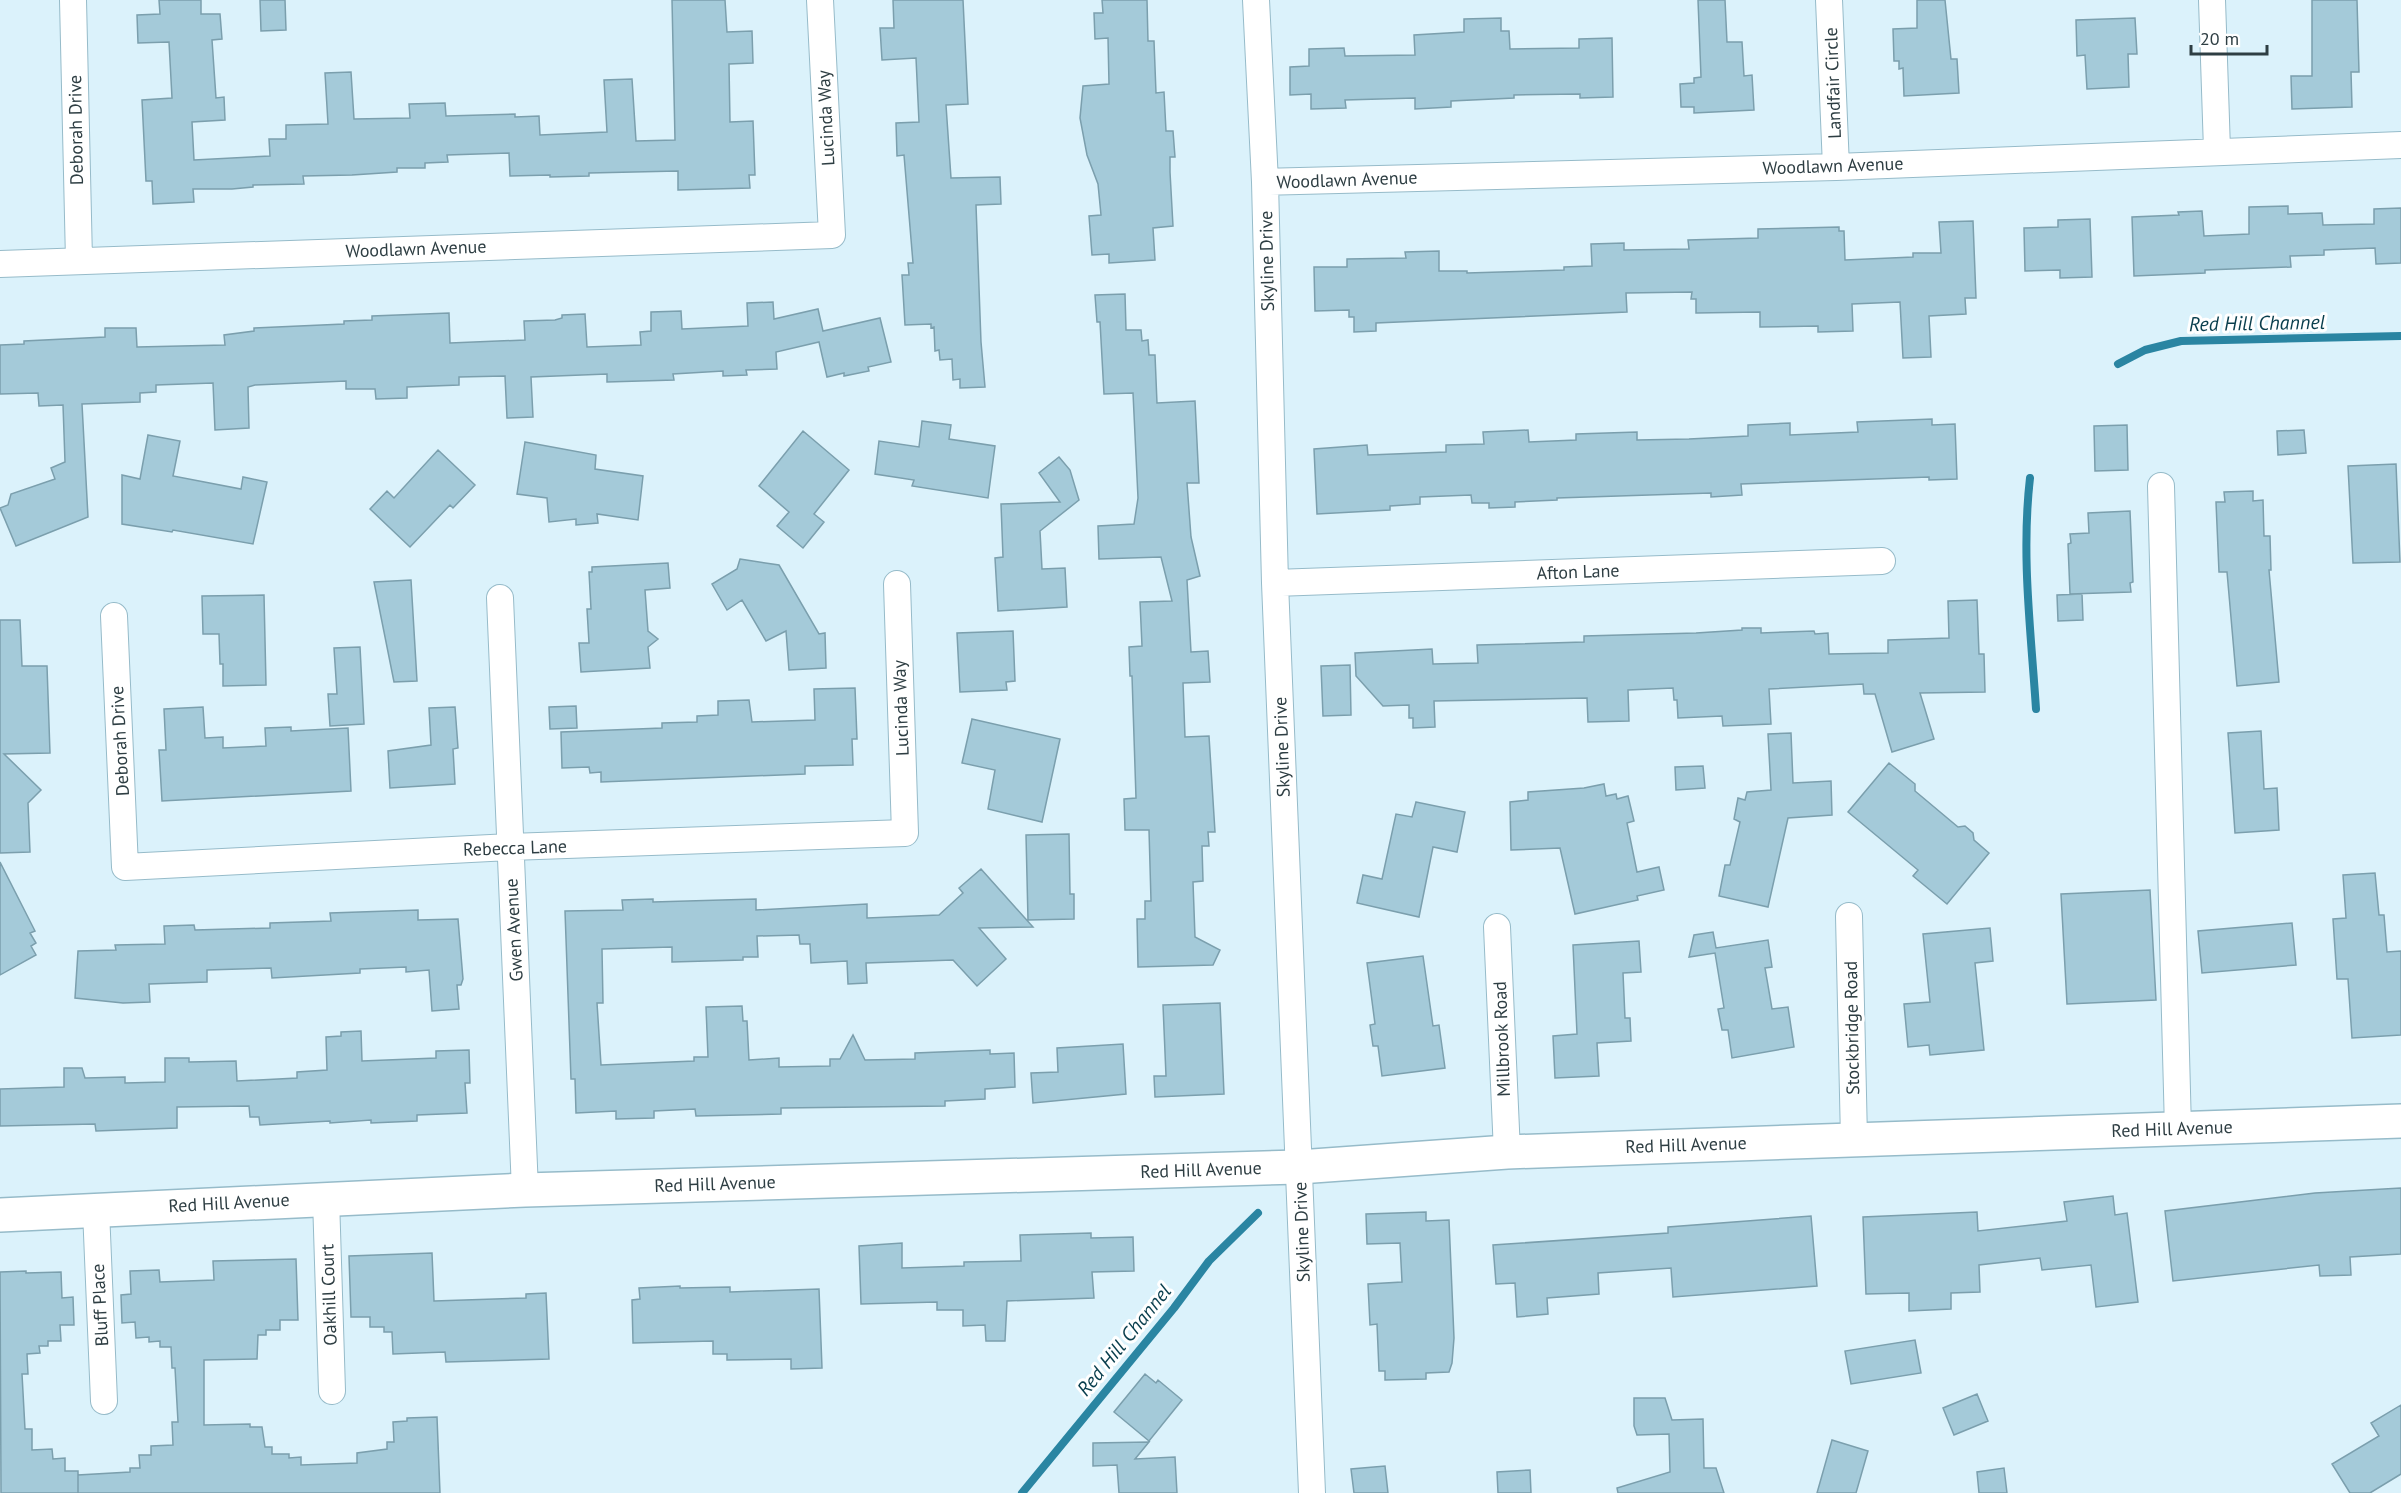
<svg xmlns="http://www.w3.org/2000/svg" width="2401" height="1493" viewBox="0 0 2401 1493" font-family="'PT Sans',sans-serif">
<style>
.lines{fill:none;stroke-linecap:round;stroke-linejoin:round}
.stream{stroke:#2a85a2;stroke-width:8}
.building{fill:#a4cad9;stroke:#7b9fad;stroke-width:1.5}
.minor-casing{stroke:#96bbc9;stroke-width:28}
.major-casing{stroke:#96bbc9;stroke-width:36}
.minor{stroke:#fff;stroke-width:26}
.major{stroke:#fff;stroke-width:33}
.labels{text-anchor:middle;stroke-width:6;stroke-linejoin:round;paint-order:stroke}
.street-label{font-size:18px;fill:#2e3e43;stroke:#fff}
.water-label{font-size:20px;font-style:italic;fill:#093e4d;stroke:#fff}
</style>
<rect width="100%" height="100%" fill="#dbf2fb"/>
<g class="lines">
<path class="stream" d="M2118 364 2145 350 2181 341 2401 336
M2030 478C2021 555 2031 632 2036 709
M1022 1493 1174 1308 1209 1261 1258 1213"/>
</g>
<path class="building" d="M159 0H201V14H220L222 39 212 40 216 98 224 97 225 120 192 122 194 160 270 156 269 139H286V125L328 124 325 73 351 72 354 119 410 118 409 104 445 103 446 116 515 114V117L539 116 540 135 607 132 604 80 632 79 636 141 675 140 672 0H725L727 32 752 31 753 63 729 64 730 122 753 121 755 175H749L750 188 678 190V171L589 173V176L550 177V175L510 176 509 153 447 155 448 162 425 163V168H397V172L352 175 303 176 304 184 253 185V187L232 189H193L194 202 153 204 152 181H146L142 100 172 98 169 42 138 43 137 15 160 14Z
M260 0H285L286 30 261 31Z
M893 0H963L968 104 946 105 951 178 1000 177 1001 204 976 205 981 342 985 387 960 388V379L953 380 952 359 940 360 939 350 935 351 934 327 931 328V324L905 325 902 275H909L908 263H913L904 155 897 156 896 123 919 122 916 58 882 60 880 28H894Z
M1102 0H1147L1148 41H1154L1156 93 1164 92 1166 131H1173L1175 157H1170V172L1173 226 1153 228 1155 260 1109 263V254L1092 255 1089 216 1101 215 1098 184 1087 155 1080 118 1083 86 1109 84 1108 38 1095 39 1094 13H1103Z
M1698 0H1725L1727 42H1742L1744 76 1752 75 1754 110 1694 113V107H1681L1680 84 1694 83V78L1701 77Z
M1917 0H1945L1951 59H1957L1959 93 1904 96 1903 68 1899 69V61H1894L1893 29 1917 28Z
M2312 0H2357L2359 72H2351L2352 107 2292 109 2291 76H2312Z
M1501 18V31H1509L1510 49 1579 48V39L1612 38 1613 97 1580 98V94L1514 95V98L1451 101V107L1415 109V98L1345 100 1346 108 1311 109V94L1290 95V67L1309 66V49L1344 48 1345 56 1415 55 1414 35 1464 32V19Z
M2135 18 2137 54H2128L2129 87 2087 89 2085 55 2077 56 2076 20Z
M2288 206V214L2322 213 2323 225 2374 224V209L2401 208V263L2376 264 2375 248 2324 250V255L2290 256 2291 267 2205 270V273L2134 276 2132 217 2179 215 2178 212 2202 211 2204 236 2249 234V207Z
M2090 219 2092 277 2060 278V270L2025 271 2024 228 2058 227V220Z
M1973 221 1976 298H1965L1966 314 1929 316 1931 357 1903 358 1900 302 1852 304 1853 331 1818 332V326L1760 327V312L1696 313V299H1691L1692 292 1626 293 1627 312 1376 323V331L1354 332V317H1349V310L1315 311 1314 267H1347V259L1406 258 1405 252 1439 251V271H1467V273L1564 270V267L1592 266 1591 244 1624 243V250L1689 249 1688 240 1758 238V229L1839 227V231H1844L1845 260 1913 257V253H1941L1939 222Z
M1125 294 1126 330H1141L1142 341 1148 340 1149 355H1155L1157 403 1195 401 1199 483H1187L1191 537 1200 576 1187 580 1191 652 1208 651 1210 682 1183 683 1185 737 1209 736 1215 832H1208L1209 846H1202L1203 881 1193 882 1195 937 1220 950 1213 965 1138 967 1137 919H1145V901H1151L1149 830H1125L1124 799 1136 798 1132 676H1130L1129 647 1142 646 1140 602 1172 601 1161 557 1099 559 1098 526 1134 524 1138 498 1133 393 1104 394 1100 322H1097L1095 295Z
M773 302 774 319 818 309 823 331 880 318 891 362 868 367 869 371 844 376V373L827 377 819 342 776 352 777 369 746 370 747 375 723 376V371L673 374 674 380 607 382V374L531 377 533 417 507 418 505 376 459 377V385L407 387V398L376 399 375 389H346V381L255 385 248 387 249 428 215 430 213 383 156 385V392L140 393V402L82 404 88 517 16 546 0 508 8 505 11 494 55 479 51 468 65 462 63 405 39 406 38 393 0 394V345L24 344V341L105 337V328H136L137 347 225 345 224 335 254 331V328L344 324V321L372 320V316L449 313 450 343 525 340 524 321 555 320 562 318V315L585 314 587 347 641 345 640 332 651 331V312L681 311 682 329 748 326 747 303Z
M1932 419V425L1955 424 1957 479 1929 480V477L1741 484 1742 495 1711 497V493L1557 498V500L1515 502V507L1489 508V503H1472L1471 495 1420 497V504L1390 506V510L1317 514 1314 449 1367 445 1368 455 1446 452V445L1484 444 1483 432 1528 430 1529 442 1576 440V434L1637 432V440L1689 439 1748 436V425L1790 423V435L1858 432 1857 422Z
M922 421 951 425 949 439 995 446 988 498 912 486 914 480 875 474 879 441 919 447Z
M2127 425 2128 470 2095 471 2094 426Z
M2304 430 2306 453 2278 455 2277 431Z
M803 431 849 470 814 514 824 522 803 548 777 526 789 512 759 486Z
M148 435 180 441 173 476 241 489 243 477 267 482 253 544 173 530 172 532 122 524V475L140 479Z
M525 442 596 455 595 469 643 476 638 520 597 514 598 523 576 525V519L549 522 547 498 517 494Z
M438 450 475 485 453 508 450 505 410 547 370 509 387 491 394 498Z
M1059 457 1070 470 1079 500 1040 531 1042 569 1065 568 1067 607 998 611 995 558 1003 557 1001 504 1060 502 1039 473Z
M2396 464 2400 562 2353 563 2348 466Z
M2253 491V501L2263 500 2264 536H2270L2271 570H2269L2279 682 2237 686 2227 572H2219L2216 502H2225L2224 492Z
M2130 511 2133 582 2130 583 2131 592 2070 594 2068 544 2071 543 2070 534 2089 533 2088 513Z
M740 559 779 565 819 634 825 633 826 668 789 670 786 631 766 641 742 600 727 610 712 584 737 569Z
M668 563 670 588 645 590 648 631 658 639 648 647 650 668 581 672 579 643H589L587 609H591L589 572H592V567Z
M411 580 417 681 394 682 374 582Z
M2082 594 2083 620 2058 621 2057 595Z
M264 595 266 685 223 686V664H220L219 634H203L202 596Z
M1977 600 1979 654H1984L1985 692 1920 693 1934 739 1892 752 1875 694H1864L1863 684 1769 689 1771 724 1723 726 1722 716 1678 718 1677 700H1674L1673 688 1628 690 1629 721 1588 722 1587 698 1434 701 1435 727 1413 728V718H1409V705L1383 706 1356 676 1355 653 1432 649 1433 664 1478 663 1477 645 1584 642V636L1696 633 1742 630V628H1761V633L1814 631 1815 634 1828 633 1829 654 1888 653V640L1949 638 1948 601Z
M0 620H20L22 666H47L50 753 4 754 41 790 28 803 30 852 0 853Z
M1013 631 1015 681 1006 682 1007 690 960 692 957 633Z
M360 647 364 724 330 726 328 694H337L334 648Z
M1350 665 1351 715 1323 716 1321 666Z
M855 688 857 739H852L853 765 805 766V774L601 782V772L590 773 589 767 562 768 561 732 662 728V723L697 722V716L718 715V701L749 700 752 722 815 720 814 689Z
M576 706 577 728 550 729 549 707Z
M203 707 205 738 223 737V748L266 746 265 728 291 727V731L348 728 351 791 162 801 159 750H166L164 709Z
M455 707 458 748 453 749 455 784 390 788 388 751 431 745 429 708Z
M972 719 1060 739 1042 822 988 809 995 770 962 763Z
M2261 731 2264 789 2277 788 2279 830 2235 833 2228 733Z
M1791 733 1793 783 1831 781 1832 815 1788 818 1768 907 1719 896 1725 865H1730L1740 822 1734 819 1738 798 1745 800 1747 792 1771 790 1768 734Z
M1889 763 1915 784V791L1958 827 1965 826 1973 833 1974 840 1989 853 1947 904 1913 876 1918 870 1848 812Z
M1703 766 1705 788 1676 790 1675 767Z
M1604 784 1606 796 1616 794 1617 799 1628 796 1634 821 1627 823 1637 872 1659 867 1664 890 1637 896 1638 900 1575 914 1560 848 1511 850 1510 802 1528 800V792L1584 788Z
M1416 802 1465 812 1457 852 1433 847 1419 917 1357 903 1363 875 1382 879 1396 814 1412 817Z
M1069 834 1070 894H1074V919L1028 920 1026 835Z
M0 862 35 931 30 933 36 943 31 946 36 955 0 975Z
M981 869 1033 927 979 928 1006 959 977 986 953 960 866 963 867 983 848 984 847 961 811 963 810 944H800L799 935 757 936 758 957H743V960L672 962V947L602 949 603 1003H597L601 1065 694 1061V1057H708L706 1007 742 1006 743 1021H747L749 1060 779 1058V1067L830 1066V1059H840L853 1035 865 1060 915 1059V1053L990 1050V1054L1014 1053 1015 1087 985 1089V1099L945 1101V1106L781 1108V1114L696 1116 695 1109 654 1111V1118L616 1119V1111L576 1113 575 1079H571L565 911 623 910 622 900 653 899V902L756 899V910L867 904V918L939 915 963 893 959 888Z
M2375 873 2379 915H2384L2387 952 2401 951V1035L2352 1038 2348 979H2337L2333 919 2346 918 2343 875Z
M2150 890 2156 1000 2067 1004 2061 894Z
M418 910V920L458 919 463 979 461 985H457L459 1009 432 1011 429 970 406 972V967L360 969V973L272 978 271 968 207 970V982L149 984 150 1002 123 1003 75 998 78 951 116 950 115 945 165 944 164 926 194 925 195 930 270 928V923L331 921 330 913Z
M2292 923 2296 965 2202 973 2198 931Z
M1990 928 1993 961 1975 963 1984 1050 1930 1055 1929 1045 1908 1047 1904 1004 1930 1002 1923 934Z
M1713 932 1716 948 1768 940 1772 967 1765 968 1772 1009 1788 1007 1794 1047 1732 1058 1728 1030H1722L1718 1009 1724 1008 1715 953 1689 957 1694 935Z
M1639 941 1641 972 1623 973 1625 1018H1630L1631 1041 1597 1043 1599 1076 1555 1078 1553 1036 1577 1034 1573 945Z
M1423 956 1433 1026 1439 1025 1445 1068 1382 1076 1378 1046H1373L1370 1025 1375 1024 1367 963Z
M1220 1003 1224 1094 1155 1097 1154 1076H1166L1163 1005Z
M361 1031 362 1061 436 1058V1051L469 1050 470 1083H465L467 1113 417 1115V1121L371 1123V1120L330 1123V1121L260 1125 259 1117H250L249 1106 177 1107V1128L96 1131 95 1124 0 1126V1089L64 1087V1068H82L85 1078 125 1077V1083L165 1082V1058H189V1062L236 1061 237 1081 297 1078V1072L327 1070 326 1037 341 1036V1032Z
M1123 1044 1126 1094 1033 1103 1031 1073 1058 1072 1057 1048Z
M2401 1188V1254L2350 1257 2351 1275 2320 1276 2319 1265 2173 1281 2165 1211 2315 1193Z
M2113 1196 2115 1215 2127 1213 2138 1302 2096 1307 2091 1265 2042 1270 2040 1258 1979 1265 1980 1292 1951 1293V1309L1909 1311V1293L1866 1294 1863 1217 1977 1212 1978 1231 2067 1221 2064 1202Z
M1426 1212V1221L1449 1220 1454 1338 1452 1363 1449 1372 1426 1373V1379L1385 1380V1371H1379L1377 1324 1370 1325 1368 1284 1402 1282 1400 1243 1367 1244 1366 1214Z
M1811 1216 1817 1286 1673 1297 1671 1268 1598 1273 1599 1294 1547 1298 1548 1314 1517 1317 1515 1283 1496 1284 1493 1245 1668 1233V1227Z
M1091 1233V1238L1133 1237 1134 1271 1092 1272 1094 1298 1007 1301 1005 1341H986L985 1325 963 1326V1310H937V1302L861 1304 859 1246 902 1243V1268L964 1266V1262L1021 1261 1020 1235Z
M432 1253 434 1301 526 1298V1294L546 1293 549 1359 446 1362 445 1352 393 1354 392 1332H384V1327H370V1317H351L349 1256Z
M296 1259 298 1320H280V1330H266V1335H258L257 1359 204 1360V1425L250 1424V1427H262L265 1447H272V1454H289V1458L301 1457V1465L357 1463V1453L387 1449V1442H394L393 1422 407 1421V1418L437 1417 440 1493H78V1475L130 1472V1468H140L139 1455H151V1446L173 1445 172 1422H178L175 1368H172L171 1347H160V1341L149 1342V1337L136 1338 135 1322 122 1323 121 1295 131 1294 130 1271 159 1270 160 1282 214 1280 213 1261Z
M26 1271V1273L61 1272 62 1298 73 1297 74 1325H60L61 1341H48V1346H39L40 1353 27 1354 28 1374H22L25 1429H32V1450L52 1449 53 1459 65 1458V1471H78V1493H1L0 1272Z
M680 1286V1288L730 1287V1292L819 1289 822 1368 791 1369V1359L727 1360V1354H713V1341L633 1343 632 1300 640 1299 639 1288Z
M1915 1340 1921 1373 1851 1384 1845 1351Z
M1145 1374 1156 1383 1158 1380 1182 1400 1149 1441 1114 1412Z
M1977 1394 1988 1421 1954 1435 1943 1408Z
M1634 1398H1665L1672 1420 1703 1419 1704 1468H1716L1724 1493H1618L1617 1488 1670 1472 1669 1434 1637 1435 1634 1426Z
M2401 1405V1474L2370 1493H2350L2332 1464 2379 1436 2371 1423Z
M1832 1440 1868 1451 1856 1493H1817Z
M1149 1442 1135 1459 1175 1457 1177 1493H1119L1117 1465 1093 1466V1443Z
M1385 1466 1388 1493H1354L1351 1469Z
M2004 1468 2007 1493H1979L1977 1472Z
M1530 1470 1531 1493H1498L1497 1472Z"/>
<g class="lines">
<defs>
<path id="minor" d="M73 0 79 260
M1256 0 1265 182 1275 583 1312 1493
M1829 0 1836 167
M2212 0 2217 150
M1265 182 1836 167 2401 145
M0 264 832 235 820 0
M2161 486 2178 1129
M1275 583 1882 561
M500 598 525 1190
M114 616 125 867 510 847 905 833 897 584
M1849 916 1854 1139
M1497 927 1507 1152
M326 1198 332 1391
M96 1210 104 1401"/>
<path id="major" d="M0 1215 525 1190 1299 1167 1507 1152 2401 1121"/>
</defs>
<use href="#minor" class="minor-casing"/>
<use href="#major" class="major-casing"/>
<use href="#minor" class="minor"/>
<use href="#major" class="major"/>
</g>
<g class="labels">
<g class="street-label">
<text transform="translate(1833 83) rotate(-92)" y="6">Landfair Circle</text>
<text transform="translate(826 118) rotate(-93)" y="6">Lucinda Way</text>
<text transform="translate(76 130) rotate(-91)" y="6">Deborah Drive</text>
<text transform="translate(1833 166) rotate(-2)" y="6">Woodlawn Avenue</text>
<text transform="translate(1347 180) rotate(-2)" y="6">Woodlawn Avenue</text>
<text transform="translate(416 249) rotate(-2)" y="6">Woodlawn Avenue</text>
<text transform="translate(1267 261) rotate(-91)" y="6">Skyline Drive</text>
<text transform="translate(1578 572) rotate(-2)" y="6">Afton Lane</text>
<text transform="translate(901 708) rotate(-92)" y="6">Lucinda Way</text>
<text transform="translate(120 741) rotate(-93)" y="6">Deborah Drive</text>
<text transform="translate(1282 747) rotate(-92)" y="6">Skyline Drive</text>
<text transform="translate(515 848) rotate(-2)" y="6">Rebecca Lane</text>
<text transform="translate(514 930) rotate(-93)" y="6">Gwen Avenue</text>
<text transform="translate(1852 1028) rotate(-91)" y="6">Stockbridge Road</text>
<text transform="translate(1502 1039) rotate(-92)" y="6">Millbrook Road</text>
<text transform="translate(2172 1129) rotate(-2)" y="6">Red Hill Avenue</text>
<text transform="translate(1686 1145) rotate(-2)" y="6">Red Hill Avenue</text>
<text transform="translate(1201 1170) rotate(-2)" y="6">Red Hill Avenue</text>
<text transform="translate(715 1184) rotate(-2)" y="6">Red Hill Avenue</text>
<text transform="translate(229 1203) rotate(-3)" y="6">Red Hill Avenue</text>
<text transform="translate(1302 1232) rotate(-92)" y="6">Skyline Drive</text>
<text transform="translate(329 1295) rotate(-92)" y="6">Oakhill Court</text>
<text transform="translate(100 1305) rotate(-93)" y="6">Bluff Place</text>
</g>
<g class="water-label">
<text transform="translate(2257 323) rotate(-1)" y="7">Red Hill Channel</text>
<text transform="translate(1124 1340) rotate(-51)" y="7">Red Hill Channel</text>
</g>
</g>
<path d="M2191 45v9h76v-9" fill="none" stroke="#2e3e43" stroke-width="3"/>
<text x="2200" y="45" font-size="18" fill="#2e3e43" stroke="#ffffff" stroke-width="4.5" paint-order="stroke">20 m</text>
</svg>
